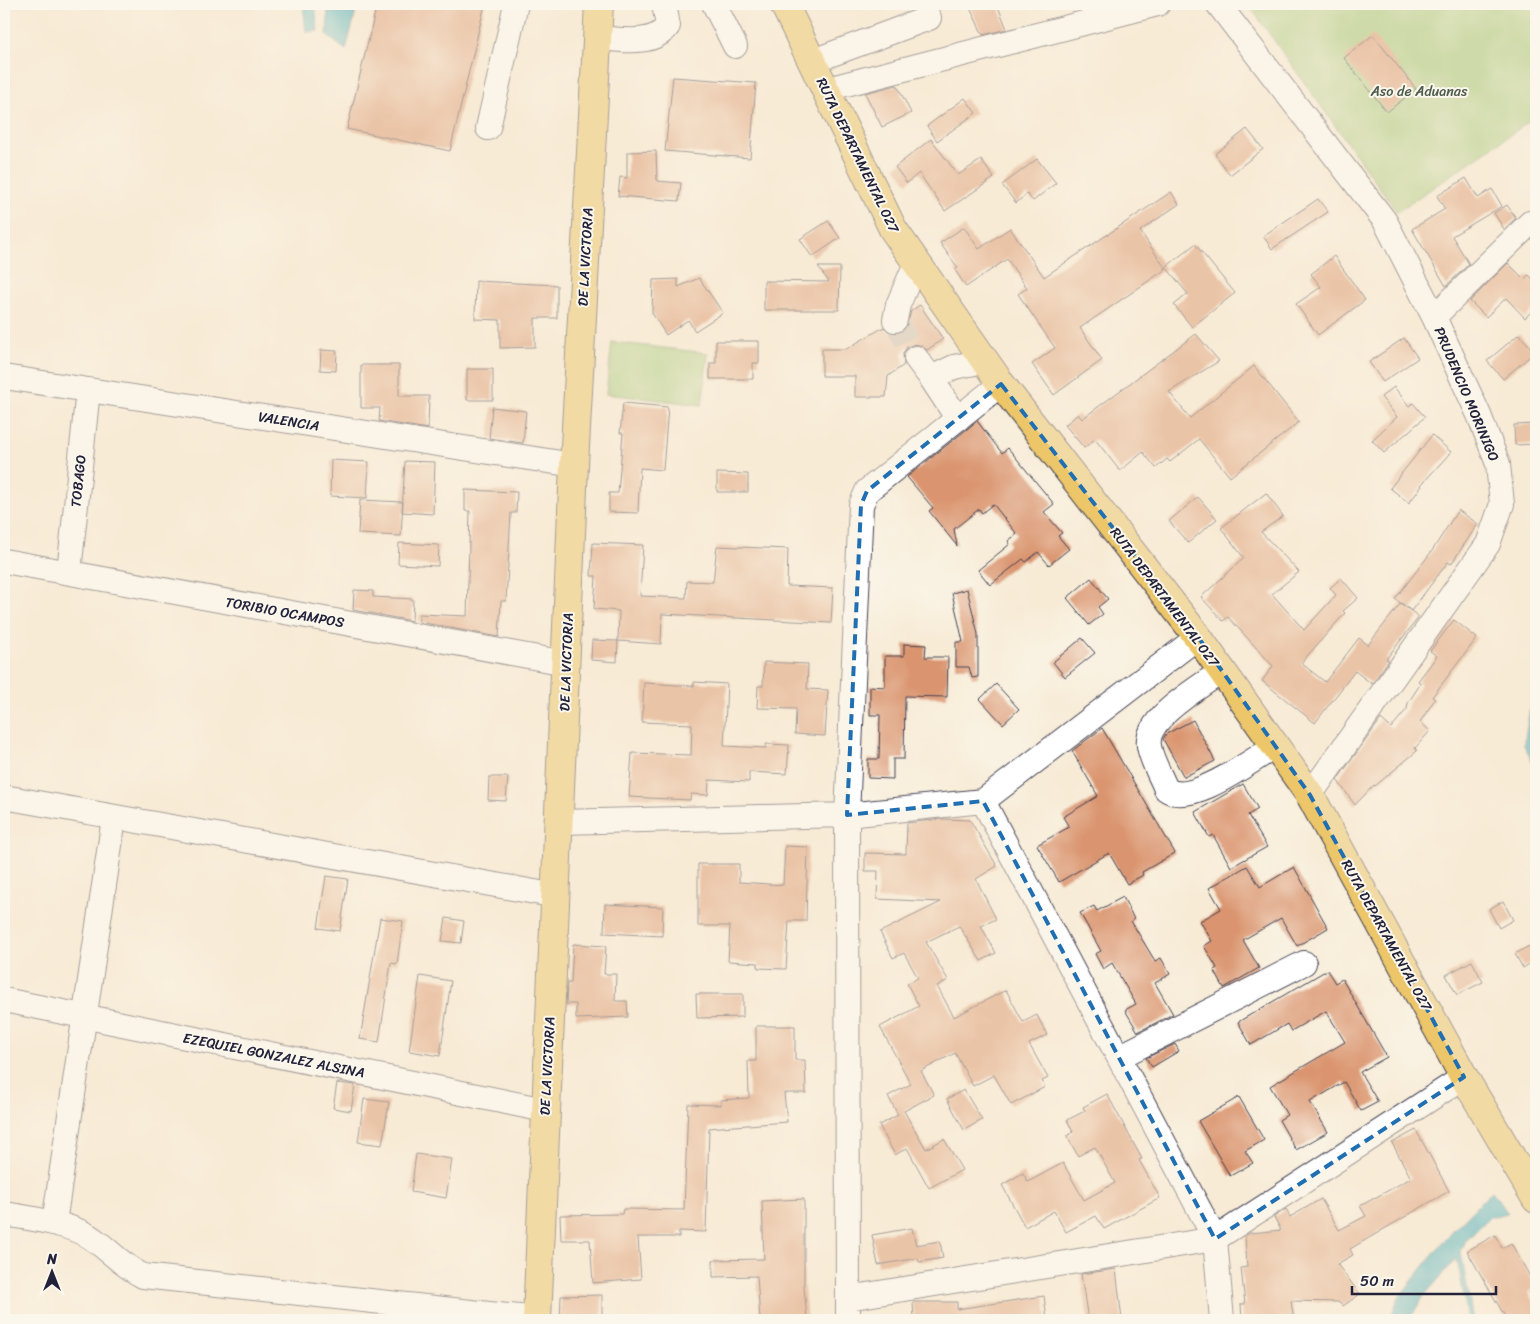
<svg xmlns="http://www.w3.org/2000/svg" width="1540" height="1324" viewBox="0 0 1540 1324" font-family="Sriracha,sans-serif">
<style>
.green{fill:#9cc673;stroke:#5f7457}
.water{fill:#3facbe;stroke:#30677c}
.building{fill:#da9570}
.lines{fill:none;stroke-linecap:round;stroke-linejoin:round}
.minor-tunnel{stroke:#ccc3b7;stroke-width:24;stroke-dasharray:24 12;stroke-linecap:butt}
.minor-casing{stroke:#424052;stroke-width:26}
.major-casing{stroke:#424052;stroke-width:30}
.minor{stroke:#fff;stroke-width:24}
.major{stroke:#ecc669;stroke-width:28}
.marked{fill:none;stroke:#1f6fb2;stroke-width:4;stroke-dasharray:10 6;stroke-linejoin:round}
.labels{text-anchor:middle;stroke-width:4;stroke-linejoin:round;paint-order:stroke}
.park-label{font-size:14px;fill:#4d5b4f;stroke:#fbf7ec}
.street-label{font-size:14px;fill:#22223b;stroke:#fbf7ec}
</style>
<rect width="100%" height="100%" fill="#fbf7ec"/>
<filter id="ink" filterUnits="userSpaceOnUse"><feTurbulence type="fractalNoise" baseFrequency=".02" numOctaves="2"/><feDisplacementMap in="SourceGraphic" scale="10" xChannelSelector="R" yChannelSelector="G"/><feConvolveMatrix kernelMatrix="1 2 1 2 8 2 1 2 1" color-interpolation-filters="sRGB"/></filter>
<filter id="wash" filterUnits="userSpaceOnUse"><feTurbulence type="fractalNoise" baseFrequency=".0096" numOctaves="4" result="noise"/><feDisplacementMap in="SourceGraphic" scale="20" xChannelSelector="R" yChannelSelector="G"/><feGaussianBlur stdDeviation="1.12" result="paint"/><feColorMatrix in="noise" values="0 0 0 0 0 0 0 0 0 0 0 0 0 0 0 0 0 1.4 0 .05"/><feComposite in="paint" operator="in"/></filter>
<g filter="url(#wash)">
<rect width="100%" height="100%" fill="#f7ebd6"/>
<path class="green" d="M1248 4H1536V117L1397 212Z
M612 342 708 353 702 405 606 394Z"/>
<path class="water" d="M303 4H315L318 31 306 32Z
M328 4H358L346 50 327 36Z
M1536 668V770L1524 745Z
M1492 1191 1508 1213 1490 1217 1465 1242 1461 1252 1473 1320H1468L1457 1258 1424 1296 1409 1320H1389L1399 1297 1453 1230Z"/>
<g id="blocks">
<path class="building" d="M377 4H485L450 151 347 129Z
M968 4H997L1007 29 983 35Z
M1373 35 1416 89 1387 112 1344 58Z
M673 77 756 83 750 158 665 151Z
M897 85 911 113 882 127 865 93Z
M965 98 976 113 937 141 927 126Z
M1247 129 1263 149 1230 175 1215 154Z
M931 139 958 175 981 160 994 178 945 211 919 173 907 183 895 167Z
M656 151 657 181 681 183 679 201 618 196 620 177 627 178V152Z
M1037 159 1056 183 1033 201 1027 194 1016 203 1002 185Z
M1466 178 1478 198 1492 189 1502 206 1452 236 1469 264 1446 286 1412 229 1445 209 1437 196Z
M1171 192 1179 204 1140 231 1166 269 1080 328 1102 360 1054 395 1032 364 1055 348 1018 294 1027 288 1007 259 966 287 955 270 958 268 940 243 964 227 979 249 1010 228 1044 277Z
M1318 199 1328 212 1272 249 1263 236Z
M1507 205 1516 218 1504 229 1494 213Z
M828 221 840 238 812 257 800 239Z
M1195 244 1235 293 1192 327 1174 305 1188 294 1166 267Z
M1334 256 1365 300 1318 335 1296 304 1321 287 1311 274Z
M1508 263 1524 279 1529 275 1536 282V307L1525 318 1506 298 1486 317 1470 301Z
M818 267H840L839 310H764V281L829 282Z
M699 278 723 313 695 331 688 320 666 335 652 313 653 280 678 279V287Z
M476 281 557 285V318H535V347L500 348V320L475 319Z
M920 305 943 339 927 350 922 346 915 344 907 347 903 353 904 365 888 376 886 397H855V376H822V349H846L884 327 892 333H900L906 329 911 311Z
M1196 334 1219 361 1169 392 1190 418 1254 366 1299 422 1230 477 1199 439 1170 462 1167 459 1156 468 1143 452 1120 471 1095 439 1084 448 1065 425 1078 414 1082 419Z
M1519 334 1535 352 1503 379 1487 361Z
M1404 338 1418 358 1383 382 1369 362Z
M716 341H759V363H753V379H710V363H716Z
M321 350 337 351 336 371 320 370Z
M361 365H399V396H429L428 429 379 421 380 408H361Z
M467 369H493V400H467Z
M1394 387 1409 406 1413 403 1425 417 1384 453 1372 440 1397 417 1381 397Z
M623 403 668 407 663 470 640 468 638 513 609 512V493H618L623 433H620Z
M492 407 526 411 523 443 489 438Z
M977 421 1002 453 1008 448 1054 504 1044 512 1062 533 1058 536 1069 549 1049 565 1038 552 1026 562 1023 559 990 585 978 570 1010 544 1008 541 1017 534 993 504 982 513 979 509 954 529 957 546 929 511 933 508 907 477Z
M1536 424V444L1515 445 1514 425Z
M1432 435 1451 452 1421 485 1422 486 1409 503 1390 488Z
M331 460 369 462 367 498 330 496Z
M405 461 435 462 433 514 402 512Z
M717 473 748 474V492H717Z
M465 490 517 492 516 513H511L506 601H501L499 637 419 622V614L467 616 470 511H465Z
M1266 493 1283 516 1261 532 1299 572 1272 594 1304 630 1336 595 1330 588 1341 578 1358 598 1343 611 1345 613 1301 663 1325 682 1359 638 1368 645 1401 603 1419 617 1386 659 1389 660 1372 684 1355 671 1315 723 1262 681 1273 666 1228 617 1223 621 1201 597 1244 558 1221 528Z
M1198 497 1217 519 1188 543 1169 521Z
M360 500 403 502 401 536 358 534Z
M1458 510 1478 524 1451 564 1448 562 1411 611 1395 599 1432 551Z
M399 543 439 545 438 566 398 564Z
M593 543 643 545 640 596 686 598 687 581 713 582 717 546 788 549 787 586 833 588 831 623 662 614 661 644 618 641 619 611 594 609 596 576H591Z
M1091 578 1108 599 1098 607 1103 614 1089 625 1067 598Z
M967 589 978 634V677L972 678 969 667H956V642H963L952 593Z
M354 590 373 591V597L413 599 412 621 353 610Z
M1454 620 1477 638 1432 697 1435 699 1420 722 1430 731 1415 748 1417 751 1375 786 1374 785 1355 805 1337 780 1381 719 1391 728 1407 709 1408 703 1421 683 1418 681 1437 656 1430 651Z
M1082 638 1095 653 1065 677 1053 662Z
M592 640 618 641 617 662 591 660Z
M904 644 926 645 925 657H948L947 697 905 696 904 759H893V779L868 778V759H879L880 715H870V686L885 687V656H904Z
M764 662 808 664 807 689 828 690 825 736 795 734 796 709 757 708 758 686H763Z
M694 682 727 684 724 746 766 748V744L789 745 787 774 749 772V782L709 780 708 795 691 794 690 800 629 797 632 753 691 755 692 724 642 722 644 683 694 686Z
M996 684 1019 709 1003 724 980 699Z
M1193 720 1215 761 1184 777 1163 739 1166 734Z
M1102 728 1175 853 1142 872 1143 875 1127 884 1109 853 1059 882 1037 845 1069 827 1063 817 1098 796 1072 751Z
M489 777H508L506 801 488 800Z
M1243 784 1258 809 1248 815 1267 847 1231 867 1213 835 1209 837 1195 812Z
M942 819 970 820 997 866 976 879 996 919 981 926 996 953 981 961 959 926 926 942 948 980 937 986 954 1017 1006 990 1023 1022 1037 1015 1047 1035 1029 1044 1048 1078 1042 1081 1045 1087 1011 1105 994 1075 973 1086 955 1053 921 1071 934 1095 904 1111 926 1149 944 1139 962 1170 929 1188 907 1148 895 1155 879 1125 898 1115 888 1096 911 1084 880 1027 919 1006 907 984 918 978 904 953 893 958 880 932 941 902 877 899 878 871H865V853L906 854 907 823Z
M785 846 808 847 806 921H789L786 969 758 968V963L728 961 730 926H698V864H739V882L783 885Z
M1247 866 1260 887 1294 867 1328 928 1297 946 1281 918 1243 940 1259 968 1224 988 1214 970 1217 968 1204 946 1212 941 1200 921 1221 909 1209 888Z
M326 876 348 879 340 931 318 928Z
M1123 897 1134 919 1131 921 1155 961 1161 958 1170 974 1155 983 1173 1014 1138 1032 1125 1010 1136 1004 1112 963 1103 969 1095 954 1101 951 1080 913 1094 906 1097 911Z
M1503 901 1513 920 1499 928 1489 909Z
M605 904 663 907 662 936 604 933Z
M380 918 403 921 397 964 391 963 379 1042 360 1039Z
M446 918 464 921 461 943 442 941Z
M573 944 606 946 604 974H616L615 1001H627L628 1017 576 1019V1004H566L567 983H571Z
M1529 946 1536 960 1523 968 1515 954Z
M1472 961 1483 982 1457 995 1446 975Z
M1327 970 1335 983 1342 979 1387 1057 1360 1072 1378 1102 1361 1111 1344 1082 1310 1102 1328 1132 1296 1150 1279 1120 1287 1115 1270 1086 1345 1042 1326 1011 1291 1031 1287 1024 1251 1045 1238 1022Z
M420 976 451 981 440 1056 409 1051Z
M696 994H743V1017L697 1018Z
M756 1026H795V1060H805L806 1093H784L787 1122 709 1128 706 1232 679 1231V1237H638L641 1279 593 1283 590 1240H561L560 1215 622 1214 623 1209 684 1210 688 1104 721 1105V1100L749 1098 748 1061H756Z
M1175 1044 1179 1051 1152 1067 1146 1058Z
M337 1083 355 1085 351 1111 333 1108Z
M964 1090 982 1120 964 1130 947 1099Z
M1107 1094 1142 1159 1139 1160 1160 1198 1104 1229 1096 1216 1066 1232 1054 1211 1025 1227 1002 1185 1023 1173 1028 1182 1063 1163 1084 1200 1115 1183 1095 1147 1078 1156 1067 1136 1073 1132 1067 1120 1085 1111 1083 1107Z
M1239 1097 1264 1140 1245 1151 1253 1163 1230 1176 1198 1121Z
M364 1099 389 1102 382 1145 358 1142Z
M1416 1130 1449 1191 1350 1249 1353 1255 1337 1264 1360 1294 1343 1306 1340 1302 1291 1301 1294 1320H1242L1241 1304H1245L1241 1268 1247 1267 1245 1236 1250 1233 1281 1230 1274 1217 1286 1209 1290 1217 1321 1199 1339 1230 1366 1216 1360 1206 1411 1178 1392 1143Z
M416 1154 452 1159 446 1198 411 1192Z
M804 1199V1288L807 1320H760L757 1276 713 1277V1260L764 1259 762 1201Z
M912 1228 916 1245 940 1241 943 1258 919 1262 918 1258 878 1265 872 1235Z
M1495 1235 1502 1248 1511 1243 1536 1287 1528 1292 1536 1306V1320H1507L1467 1251Z
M1116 1269 1122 1320H1088L1081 1274Z
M602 1295V1320H560L561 1296Z
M1044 1296 1047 1320H914L913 1302H957V1309Z"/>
</g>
</g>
<g filter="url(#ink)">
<use href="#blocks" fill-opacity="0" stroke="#424052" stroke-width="1"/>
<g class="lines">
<path class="minor-tunnel" d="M895 320 916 358"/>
<defs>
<path id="minor" d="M714 4 735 46
M1218 4 1385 221 1434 317 1479 415 1498 464 1502 504 1488 544 1310 795
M597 38C619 39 652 47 668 26L664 4
M813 61 929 18
M827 89 1158 4
M488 128 516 4
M1434 317 1530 223
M895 320 898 305 916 263
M916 358 931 378 954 367 985 361
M4 377 574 465
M931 378 958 419
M4 561 566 663
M69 572 88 390
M1222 671C1202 686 1144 718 1149 746 1151 760 1161 776 1166 789 1190 808 1253 759 1276 746
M4 797 557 896
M983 801 1215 1239 1222 1320
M559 822 847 815 983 801 1198 637
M4 1000 545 1110
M1119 1057 1304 963
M4 1214C29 1218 73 1224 93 1239 112 1252 121 1265 143 1276L537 1319
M54 1223 114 818
M848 1298 1215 1239 1464 1077
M848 1320 847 815 861 505 867 491 1001 384"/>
<path id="major" d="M784 4 893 229 1001 384 1198 637 1310 795 1464 1077 1536 1199
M537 1320 574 465 599 4"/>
</defs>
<use href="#minor" class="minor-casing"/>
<use href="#major" class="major-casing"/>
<use href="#minor" class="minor"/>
<use href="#major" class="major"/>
</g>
</g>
<path d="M0 0H1540V1324H0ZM1001 384 1198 637 1310 795 1464 1077 1215 1239 983 801 847 815 861 505 867 491Z" fill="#f7ebd6" fill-opacity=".55" fill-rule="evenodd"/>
<path class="marked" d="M1001 384 1198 637 1310 795 1464 1077 1215 1239 983 801 847 815 861 505 867 491Z"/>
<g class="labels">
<g class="park-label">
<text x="1419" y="96">Aso de Aduanas</text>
</g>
<g class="street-label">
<text transform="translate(858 155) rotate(64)" y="5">RUTA DEPARTAMENTAL 027</text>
<text transform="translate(585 257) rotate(-87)" y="5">DE LA VICTORIA</text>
<text transform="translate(1467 394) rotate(67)" y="5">PRUDENCIO MORINIGO</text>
<text transform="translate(289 421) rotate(9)" y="5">VALENCIA</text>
<text transform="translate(78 481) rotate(-84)" y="5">TOBAGO</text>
<text transform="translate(1165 597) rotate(53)" y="5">RUTA DEPARTAMENTAL 027</text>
<text transform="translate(285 612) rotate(10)" y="5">TORIBIO OCAMPOS</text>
<text transform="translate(566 662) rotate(-88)" y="5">DE LA VICTORIA</text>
<text transform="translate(1387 935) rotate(61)" y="5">RUTA DEPARTAMENTAL 027</text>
<text transform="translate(274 1055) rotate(11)" y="5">EZEQUIEL GONZALEZ ALSINA</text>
<text transform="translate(547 1066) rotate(-87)" y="5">DE LA VICTORIA</text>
</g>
</g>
<rect width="1540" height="1324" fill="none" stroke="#fbf7ec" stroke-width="20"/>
<g transform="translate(52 1272)" stroke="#fbf7ec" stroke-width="4" paint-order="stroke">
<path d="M0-4L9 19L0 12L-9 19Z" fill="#22223b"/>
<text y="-8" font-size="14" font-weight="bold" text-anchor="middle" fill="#22223b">N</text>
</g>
<path d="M1352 1286v8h144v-8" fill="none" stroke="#22223b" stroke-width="2.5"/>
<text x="1360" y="1286" font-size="15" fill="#22223b" stroke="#fbf7ec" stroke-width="4" paint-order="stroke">50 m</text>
</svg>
